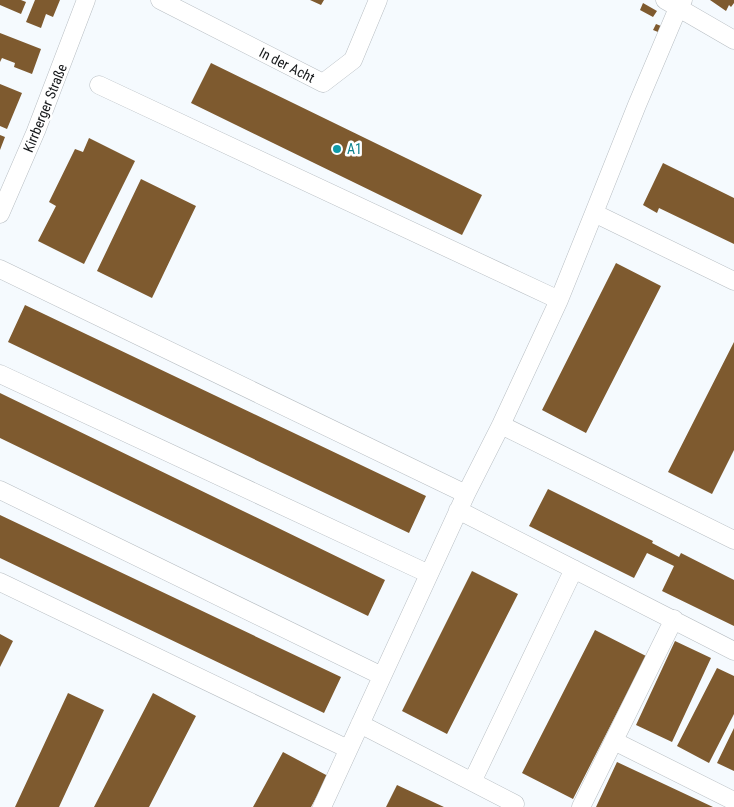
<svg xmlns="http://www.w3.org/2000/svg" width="734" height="807" viewBox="0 0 734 807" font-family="'Roboto Condensed',sans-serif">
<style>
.building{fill:#7e5a2f}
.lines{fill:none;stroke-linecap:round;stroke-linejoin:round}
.minor-casing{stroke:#b8bec3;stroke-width:19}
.minor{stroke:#fff;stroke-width:18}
.culture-dot{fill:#0f9aa8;stroke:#fff;stroke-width:2}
.labels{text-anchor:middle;stroke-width:5;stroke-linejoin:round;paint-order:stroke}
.street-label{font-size:14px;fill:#16181a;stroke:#fff}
.culture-label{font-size:14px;fill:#0d838f;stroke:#fff;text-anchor:start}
</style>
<rect width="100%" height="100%" fill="#f5fafe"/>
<path class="building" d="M0 0H21L26 2 21 14 0 5Z
M35 0H60L53 17 46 14 41 28 26 22Z
M310 0H324L321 5Z
M710 0H734V3L731 7 729 5 726 11Z
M643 3 657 11 653 17 640 10Z
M656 24 661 26 658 32 653 30Z
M0 33 41 49 32 74 14 67 15 63 2 58 0 62Z
M211 63 482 195 462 235 191 103Z
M0 84 22 93 7 129 0 126Z
M0 135 5 137 0 150Z
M89 138 135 161 84 264 38 241 56 206 49 202 75 149 83 152Z
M663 163 734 198V244L659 208 657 213 643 205Z
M141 179 196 206 152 298 97 271Z
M616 263 661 286 586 433 542 410Z
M25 305 426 496 409 533 8 342Z
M734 342V450L712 494 668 472Z
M0 393 385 580 368 616 0 438Z
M548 489 653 541 652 543 679 557 681 553 734 580V626L662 591 674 566 647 553 634 578 529 526Z
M0 515 341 677 324 713 0 558Z
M472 571 518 594 447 734 402 711Z
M595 630 646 656 573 799 522 773Z
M0 634 13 641 0 667Z
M675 641 711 658 672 742 636 725Z
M717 668 734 676V714L709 763 677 746Z
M68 693 104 710 59 807H15Z
M153 693 196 716 149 807H94Z
M734 728V771L717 763Z
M283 752 328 776 311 807H253Z
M617 762 713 807H596Z
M397 785 444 807H386Z"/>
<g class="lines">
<defs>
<path id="minor" d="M160 0 323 83 353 60 378 0
M665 0 734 40
M683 0 678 8 637 105 594 213 734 281
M99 85 559 300
M0 214 36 131 86 0
M0 269 466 494
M0 374 429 574
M501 425 734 540
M0 490 382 676
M458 510 734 651
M0 582 348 749
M360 724 515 804
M614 741 734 801
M472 782 574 569
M322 807 466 494 501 425 559 300 594 213
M581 807 674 619"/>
</defs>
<use href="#minor" class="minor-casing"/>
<use href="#minor" class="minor"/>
</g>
<circle class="culture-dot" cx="337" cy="149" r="5"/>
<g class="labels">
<g class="street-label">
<text transform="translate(287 65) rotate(27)" y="5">In der Acht</text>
<text transform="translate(45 108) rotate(-68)" y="5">Kirrberger Straße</text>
</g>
<g class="culture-label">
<text x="347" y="154">A1</text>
</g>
</g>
</svg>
